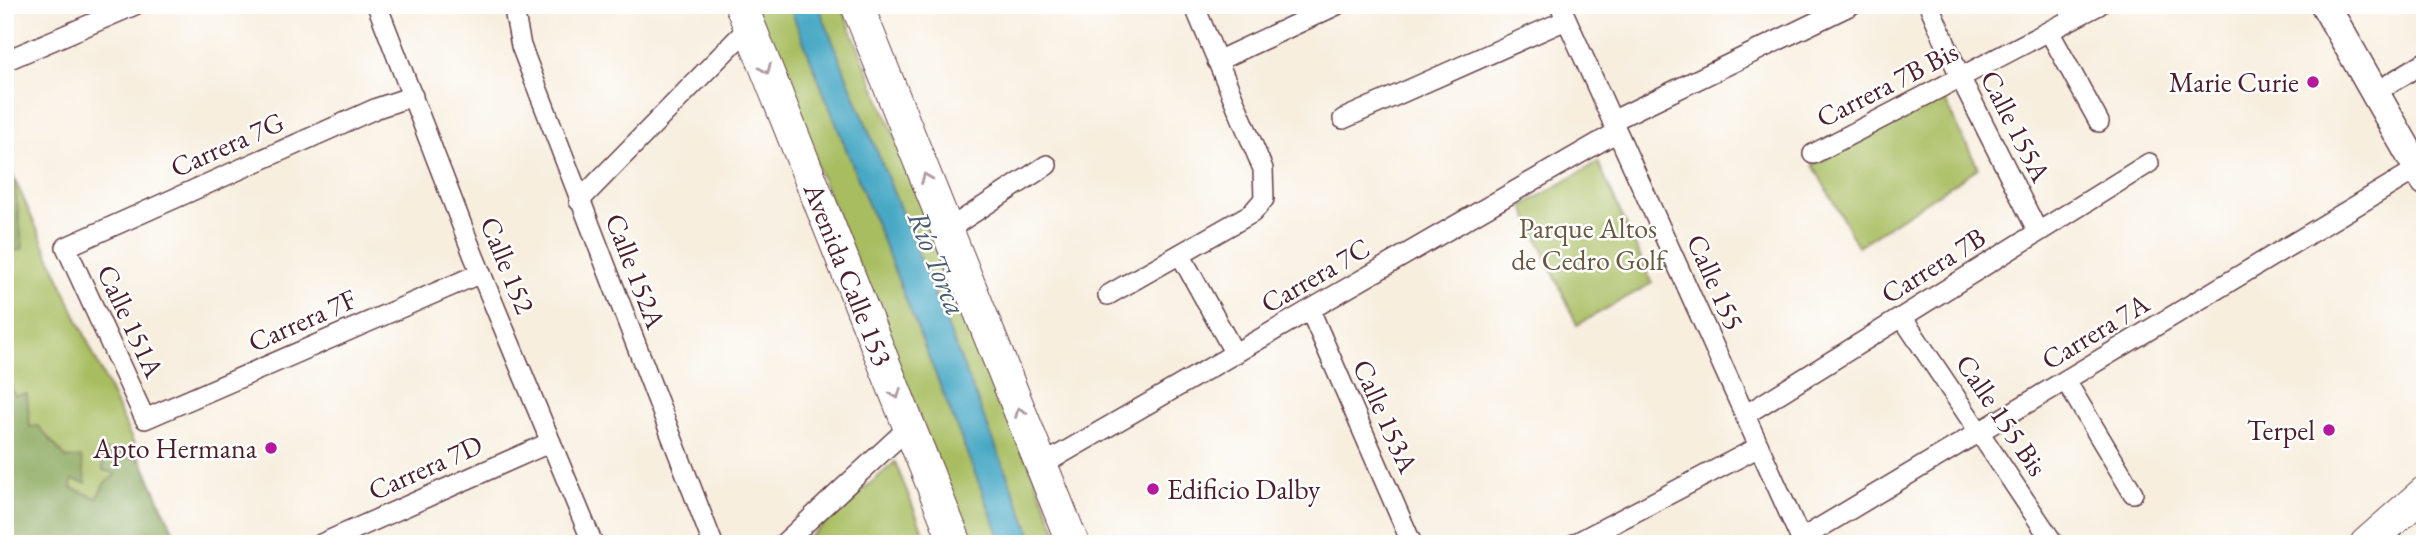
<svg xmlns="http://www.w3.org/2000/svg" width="2430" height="549" viewBox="0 0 2430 549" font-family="'EB Garamond',serif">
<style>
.green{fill:#a8bd61;stroke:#796e46;stroke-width:2}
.forest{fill:#86a457;stroke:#686241;stroke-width:2}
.water{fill:#46a8c5;stroke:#486478;stroke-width:2}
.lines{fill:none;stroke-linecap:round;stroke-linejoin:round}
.street-casing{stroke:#643e46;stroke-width:22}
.secondary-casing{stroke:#643e46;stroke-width:31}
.primary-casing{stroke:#643e46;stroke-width:34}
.street{stroke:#fff;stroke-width:19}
.secondary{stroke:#fff;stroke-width:28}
.primary{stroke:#fff;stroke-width:32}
.oneway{stroke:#ae9aa0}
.poi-dot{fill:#b5179e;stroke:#fff;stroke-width:2.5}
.labels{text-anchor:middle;stroke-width:5;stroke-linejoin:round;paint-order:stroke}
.poi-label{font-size:28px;fill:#4a1f2b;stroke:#fff;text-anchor:end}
.street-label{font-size:28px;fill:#4a1f2b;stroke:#fff}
.park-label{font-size:28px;fill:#6b563e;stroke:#fff}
.water-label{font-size:30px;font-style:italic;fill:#485d70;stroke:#fff}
</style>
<rect width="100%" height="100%" fill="#fff"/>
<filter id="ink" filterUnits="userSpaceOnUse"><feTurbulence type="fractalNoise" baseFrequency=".0143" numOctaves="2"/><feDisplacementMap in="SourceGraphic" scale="14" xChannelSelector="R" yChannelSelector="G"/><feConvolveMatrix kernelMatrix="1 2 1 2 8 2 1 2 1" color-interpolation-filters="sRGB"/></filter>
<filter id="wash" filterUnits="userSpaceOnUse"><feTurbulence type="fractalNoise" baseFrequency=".00686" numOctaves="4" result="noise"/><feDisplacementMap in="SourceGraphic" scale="28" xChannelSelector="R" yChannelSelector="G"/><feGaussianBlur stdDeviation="1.57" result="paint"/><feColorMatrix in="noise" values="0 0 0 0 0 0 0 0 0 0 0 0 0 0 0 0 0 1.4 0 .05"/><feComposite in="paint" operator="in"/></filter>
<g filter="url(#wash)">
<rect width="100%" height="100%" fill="#f7eede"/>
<path class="green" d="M751 5H841L1062 544H971Z
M1943 97 1978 168 1858 246 1813 165Z
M5 158 179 544H5Z
M1598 162 1652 283 1577 325 1523 206Z
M895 462 928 544H801Z"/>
<path class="forest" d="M5 158 14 178 23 249 5 252Z
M5 376 15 395 27 394 30 427 38 426 67 459 81 457 86 483 72 480 71 488 97 498 104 484 117 474 103 470 102 450 138 459 143 464 179 544H5Z"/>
<path class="water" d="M789 5H818L1035 544H1003Z"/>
</g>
<g filter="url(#ink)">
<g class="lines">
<defs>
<path id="street" d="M377 5 473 254 593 544
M519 5 515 15 521 46 713 544
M1560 5 1803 544
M1929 5 1961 79 2038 232
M2050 33 2099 122
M5 61 135 5
M1217 61 1337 5
M2374 93 2425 62
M413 96 377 108 66 247 145 419 481 273
M1343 119 1566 20
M1612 121 1851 5
M1813 154 2099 5
M579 201 749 27
M947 230 1047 165
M1180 254 1235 354
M1108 295 1252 213 1264 199 1263 169 1194 5
M1310 310 1412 544
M1902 317 2054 544
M2066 381 2133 493
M1745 415 2149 163
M1042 465 1617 132
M1801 539 2417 169
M321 544 551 442
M783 544 909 427
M1574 544 1759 447"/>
<path id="secondary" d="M2325 5 2425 181"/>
<g id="primary">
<path id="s1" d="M741 5 956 544"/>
<path d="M857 5 1073 544"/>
<path d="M2366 544 2425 492"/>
</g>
</defs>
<use href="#street" class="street-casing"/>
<use href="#secondary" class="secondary-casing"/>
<use href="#primary" class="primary-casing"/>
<use href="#street" class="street"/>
<use href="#secondary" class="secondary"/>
<use href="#primary" class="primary"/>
</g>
<defs><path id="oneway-chevron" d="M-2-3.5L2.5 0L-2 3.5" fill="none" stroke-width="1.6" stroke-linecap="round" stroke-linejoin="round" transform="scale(1.75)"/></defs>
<g class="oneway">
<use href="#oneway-chevron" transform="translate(766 69) rotate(68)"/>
<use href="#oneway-chevron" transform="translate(926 178) rotate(-112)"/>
<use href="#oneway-chevron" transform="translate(896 394) rotate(68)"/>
<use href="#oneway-chevron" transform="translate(1020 412) rotate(-112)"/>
</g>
</g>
<g class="poi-dot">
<circle cx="2313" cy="82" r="7"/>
<circle cx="2329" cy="430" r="7"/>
<circle cx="271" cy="448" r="7"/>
<circle cx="1153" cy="489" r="7"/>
</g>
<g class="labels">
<g class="poi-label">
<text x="2299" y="92">Marie Curie</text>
<text x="2315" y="440">Terpel</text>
<text x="257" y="458">Apto Hermana</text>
<text x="1167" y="499" text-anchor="start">Edificio Dalby</text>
</g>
<g class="street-label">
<text transform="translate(1887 84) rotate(-27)" y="10">Carrera 7B Bis</text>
<text transform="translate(2016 126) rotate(63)" y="10">Calle 155A</text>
<text transform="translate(227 144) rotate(-24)" y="10">Carrera 7G</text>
<text transform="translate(508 265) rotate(68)" y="10">Calle 152</text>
<text transform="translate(1933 265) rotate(-32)" y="10">Carrera 7B</text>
<text transform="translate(636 271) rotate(69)" y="10">Calle 152A</text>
<text dy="10" stroke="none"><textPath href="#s1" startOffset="290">Avenida Calle 153</textPath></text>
<text transform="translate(1315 275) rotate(-30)" y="10">Carrera 7C</text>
<text transform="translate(1716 282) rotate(66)" y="10">Calle 155</text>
<text transform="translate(302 320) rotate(-24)" y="10">Carrera 7F</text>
<text transform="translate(131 321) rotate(65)" y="10">Calle 151A</text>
<text transform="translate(2095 331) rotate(-31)" y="10">Carrera 7A</text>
<text transform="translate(2002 415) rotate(56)" y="10">Calle 155 Bis</text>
<text transform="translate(1386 416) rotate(66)" y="10">Calle 153A</text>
<text transform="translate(425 467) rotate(-24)" y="10">Carrera 7D</text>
</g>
<g class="park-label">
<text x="1588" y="238">Parque Altos<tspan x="1588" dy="32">de Cedro Golf</tspan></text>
</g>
<g class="water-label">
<text transform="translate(937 263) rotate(68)" y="10">Río Torca</text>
</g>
</g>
<rect width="2430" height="549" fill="none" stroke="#fff" stroke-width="28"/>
</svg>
